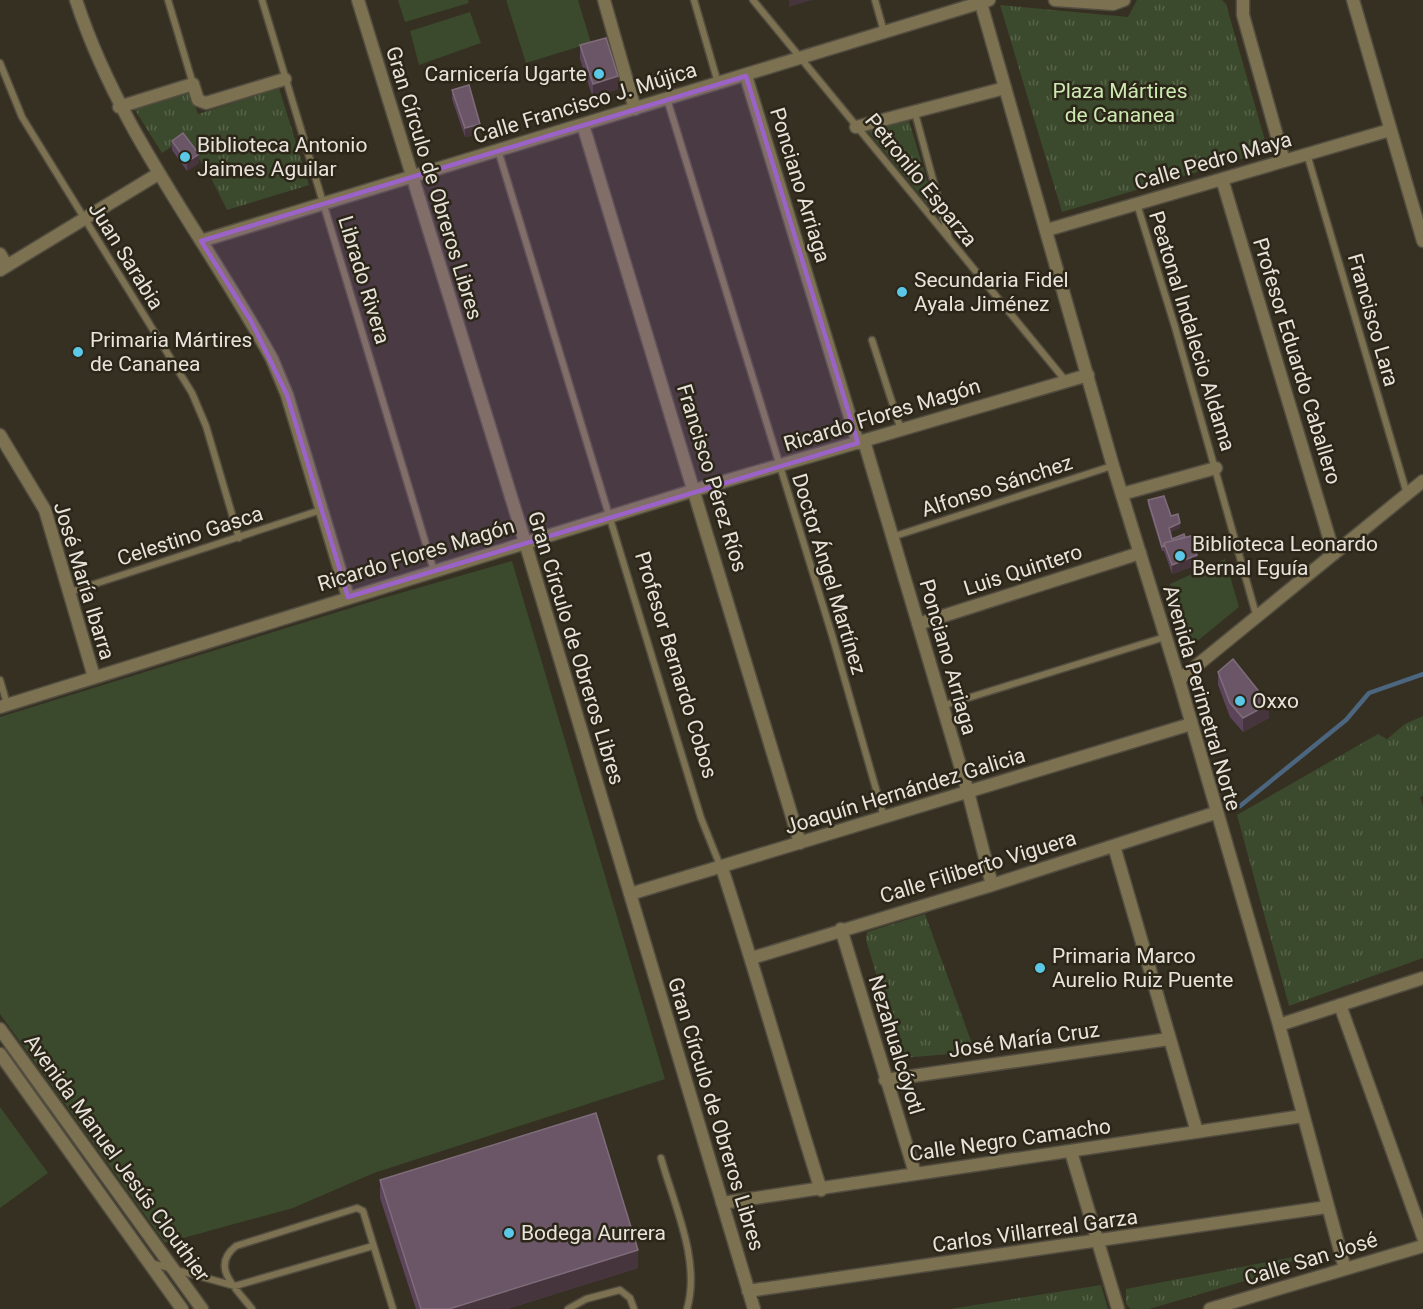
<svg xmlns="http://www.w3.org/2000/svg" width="1423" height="1309" viewBox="0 0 1423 1309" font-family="Roboto,sans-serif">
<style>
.green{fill:#3b492c}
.park{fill:url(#park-tufts)}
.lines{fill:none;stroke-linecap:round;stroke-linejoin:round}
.stream{stroke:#4b667e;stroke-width:4.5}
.service-casing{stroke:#524d40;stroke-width:9}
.minor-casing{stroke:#524d40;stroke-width:15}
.tertiary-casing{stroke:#524d40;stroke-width:15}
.service{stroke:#7c7150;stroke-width:6}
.minor{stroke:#7c7150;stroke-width:12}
.tertiary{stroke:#7c7150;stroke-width:12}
.wall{fill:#5c455a}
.shaded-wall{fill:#47353e}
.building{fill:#6b5668;stroke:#7f6c7a;stroke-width:1.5}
.marked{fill:#9b63c7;fill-opacity:0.2;stroke:#9b63c7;stroke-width:4.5;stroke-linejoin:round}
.poi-dot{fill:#5ac8e6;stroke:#2c2619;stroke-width:2}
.labels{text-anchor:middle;stroke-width:5;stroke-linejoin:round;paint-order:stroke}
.poi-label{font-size:21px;fill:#e7e3db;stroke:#2c2619;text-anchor:start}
.park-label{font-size:21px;fill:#cce9b1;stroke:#2c2619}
.street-label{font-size:21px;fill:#e7e3db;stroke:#2c2619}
</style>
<defs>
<pattern id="park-tufts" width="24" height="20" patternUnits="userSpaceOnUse" patternTransform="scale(1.5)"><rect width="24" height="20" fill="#3b492c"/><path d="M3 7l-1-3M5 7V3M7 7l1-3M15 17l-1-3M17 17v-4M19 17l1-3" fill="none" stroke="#57634a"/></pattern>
</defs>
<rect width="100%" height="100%" fill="#363023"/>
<path class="green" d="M398 0H468L469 3 405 22Z
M506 0H578L591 43 526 63Z
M470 12 481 43 419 65 410 31Z
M1225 559 1239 607 1190 647 1170 584Z
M512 561 665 1079 374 1173 293 1208 165 1243 0 1014V717L383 598Z
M0 1107 48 1173 0 1208Z"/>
<path class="park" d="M1137 0H1222L1226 4 1268 151 1062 212 1000 5 1128 17Z
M279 88 309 185 227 210 209 174 185 138 162 153 133 107 189 91 198 114Z
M908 118 938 217 866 129Z
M1423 716V796L1420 797 1423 806V958L1289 1006 1237 815 1378 734 1387 739 1405 724Z
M925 914 975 1052 901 1058 866 940 867 932Z
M1304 1255 1265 1275 1149 1309H1131L1126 1304V1289Z
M1101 1285 1108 1309H950Z"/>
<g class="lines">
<path class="stream" d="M1240 806 1346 720 1369 693 1423 674"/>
<defs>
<path id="service" d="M168 0 193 84
M262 0 434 571
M694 0 718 83
M753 0 1065 380
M875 0 884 32
M0 63 22 117 192 393 206 426 239 538
M667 99 832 635 884 817
M915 113 949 239
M498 150 701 818 721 868
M1307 154 1407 494
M1137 204 1175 327 1257 618
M872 340 901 430
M892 537 1112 466
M70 592 321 510
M0 680 7 704
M942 706 1165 637
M661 1158C674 1205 701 1261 687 1309
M151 1263 235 1286 373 1246
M252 1309C237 1289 209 1267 236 1246L357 1208 363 1211 393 1309
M568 1309 586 1299 620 1290 630 1298 634 1309"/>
<path id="minor" d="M76 0C119 132 206 238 272 359L287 395 348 597
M358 0 525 542 754 1309
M604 0 635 109
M1055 0 1113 4 1124 0
M1243 0V15L1284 161
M1353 0 1423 241
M746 76 858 443
M119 107 193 84 198 100 206 103 285 79
M583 125 800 843
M856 127 1005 88
M1222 179 1334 554
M1047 230 1390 130
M201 241 989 0
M0 254 7 266
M0 270 158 174
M0 435 45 510 94 677
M864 441 968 792 992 885
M1122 494 1216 468
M918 624 1140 553
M1179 680 1423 481
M0 707 695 490 1088 375
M1114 846 1197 1132
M722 868C757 975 787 1083 821 1190
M630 894 1191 724
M841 929 915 1173
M752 958 992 885 1215 813
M1340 1005 1423 1237
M885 1080 1169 1039
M1071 1152 1118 1309
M722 1203 1303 1116
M748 1291 1327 1207"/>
<path id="tertiary" d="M980 0 1113 466 1179 680 1279 1025 1345 1269
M1279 1025 1423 978
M0 1029 202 1309
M0 1054 182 1309
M1210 1309 1423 1246"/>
</defs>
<use href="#service" class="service-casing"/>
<use href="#minor" class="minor-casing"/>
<use href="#tertiary" class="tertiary-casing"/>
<use href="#service" class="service"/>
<use href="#minor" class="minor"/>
<use href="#tertiary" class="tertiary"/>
</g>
<path class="wall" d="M580 45 618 89 593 98 580 59Z
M452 90 480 134 465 137 452 99Z
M172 141 199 163 187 171 172 150Z
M1148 500 1171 516 1180 528 1170 532 1172 539 1185 537 1197 565 1172 574 1164 551H1162L1148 505Z
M1218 672 1269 718 1243 732 1230 717 1218 685Z
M380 1180 638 1268 507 1309H416L380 1198Z"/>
<path class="shaded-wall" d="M789 0H812L789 7Z
M618 76V89L593 98V84Z
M480 124V134L465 137V128Z
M199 154V163L187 171V162Z
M1180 523V528L1169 533V528Z
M1197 555V565L1172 574V565Z
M1269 704V718L1243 732V718Z
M638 1250V1268L507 1309H449Z"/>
<path class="building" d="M606 38 618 76 593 84 580 45Z
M469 85 480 124 465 128 452 90Z
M183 133 199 154 187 162 172 141Z
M1164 496 1171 516 1178 514 1180 523 1169 528 1172 539 1184 534 1185 537 1164 543V546L1162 547 1148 500Z
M1191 536 1197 555 1172 565 1164 543Z
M1233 659 1269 704 1243 718 1230 703 1218 672Z
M596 1113 638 1250 449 1309H421L380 1180Z"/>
<path class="marked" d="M746 76 858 443 348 597 287 395 251 321 201 241Z"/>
<g class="poi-dot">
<circle cx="599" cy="74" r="6"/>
<circle cx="185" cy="157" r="6"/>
<circle cx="902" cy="292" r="6"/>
<circle cx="78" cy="352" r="6"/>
<circle cx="1180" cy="556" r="6"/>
<circle cx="1240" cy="701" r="6"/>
<circle cx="1040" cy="968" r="6"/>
<circle cx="509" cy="1233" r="6"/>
</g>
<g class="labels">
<g class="poi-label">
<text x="587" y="81" text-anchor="end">Carnicería Ugarte</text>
<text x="197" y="152">Biblioteca Antonio<tspan x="197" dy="24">Jaimes Aguilar</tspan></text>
<text x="914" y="287">Secundaria Fidel<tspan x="914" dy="24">Ayala Jiménez</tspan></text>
<text x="90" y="347">Primaria Mártires<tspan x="90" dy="24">de Cananea</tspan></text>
<text x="1192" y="551">Biblioteca Leonardo<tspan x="1192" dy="24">Bernal Eguía</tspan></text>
<text x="1252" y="708">Oxxo</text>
<text x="1052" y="963">Primaria Marco<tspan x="1052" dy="24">Aurelio Ruiz Puente</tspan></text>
<text x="521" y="1240">Bodega Aurrera</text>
</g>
<g class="park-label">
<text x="1120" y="98">Plaza Mártires<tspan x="1120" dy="24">de Cananea</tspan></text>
</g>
<g class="street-label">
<text transform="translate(585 103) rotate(-17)" y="7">Calle Francisco J. Mújica</text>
<text transform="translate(1213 161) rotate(-16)" y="7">Calle Pedro Maya</text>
<text transform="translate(921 180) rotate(51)" y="7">Petronilo Esparza</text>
<text transform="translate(434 183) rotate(73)" y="7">Gran Círculo de Obreros Libres</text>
<text transform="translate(800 185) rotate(73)" y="7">Ponciano Arriaga</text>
<text transform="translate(126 256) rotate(58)" y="7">Juan Sarabia</text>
<text transform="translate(364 280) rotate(73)" y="7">Librado Rivera</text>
<text transform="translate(1373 320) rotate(74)" y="7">Francisco Lara</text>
<text transform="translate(1192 331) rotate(73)" y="7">Peatonal Indalecio Aldama</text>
<text transform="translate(1297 361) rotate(73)" y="7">Profesor Eduardo Caballero</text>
<text transform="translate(882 415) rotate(-17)" y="7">Ricardo Flores Magón</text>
<text transform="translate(712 478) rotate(73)" y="7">Francisco Pérez Ríos</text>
<text transform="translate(997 486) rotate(-18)" y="7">Alfonso Sánchez</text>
<text transform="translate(190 536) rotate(-18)" y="7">Celestino Gasca</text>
<text transform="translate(416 555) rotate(-17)" y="7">Ricardo Flores Magón</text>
<text transform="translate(1023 570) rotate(-18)" y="7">Luis Quintero</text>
<text transform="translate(829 574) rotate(73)" y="7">Doctor Ángel Martínez</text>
<text transform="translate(84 581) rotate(73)" y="7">José María Ibarra</text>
<text transform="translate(576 648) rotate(73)" y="7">Gran Círculo de Obreros Libres</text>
<text transform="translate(948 657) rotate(74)" y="7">Ponciano Arriaga</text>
<text transform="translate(676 665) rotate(73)" y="7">Profesor Bernardo Cobos</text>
<text transform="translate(1202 698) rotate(74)" y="7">Avenida Perimetral Norte</text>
<text transform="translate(905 791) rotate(-17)" y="7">Joaquín Hernández Galicia</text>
<text transform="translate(978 867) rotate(-17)" y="7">Calle Filiberto Viguera</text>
<text transform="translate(1024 1040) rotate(-8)" y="7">José María Cruz</text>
<text transform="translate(896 1045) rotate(73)" y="7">Nezahualcóyotl</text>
<text transform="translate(716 1114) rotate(73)" y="7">Gran Círculo de Obreros Libres</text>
<text transform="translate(1010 1140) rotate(-8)" y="7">Calle Negro Camacho</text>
<text transform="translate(117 1158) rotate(54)" y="7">Avenida Manuel Jesús Clouthier</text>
<text transform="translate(1035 1231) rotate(-8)" y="7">Carlos Villarreal Garza</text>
<text transform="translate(1311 1259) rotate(-17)" y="7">Calle San José</text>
</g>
</g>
</svg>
